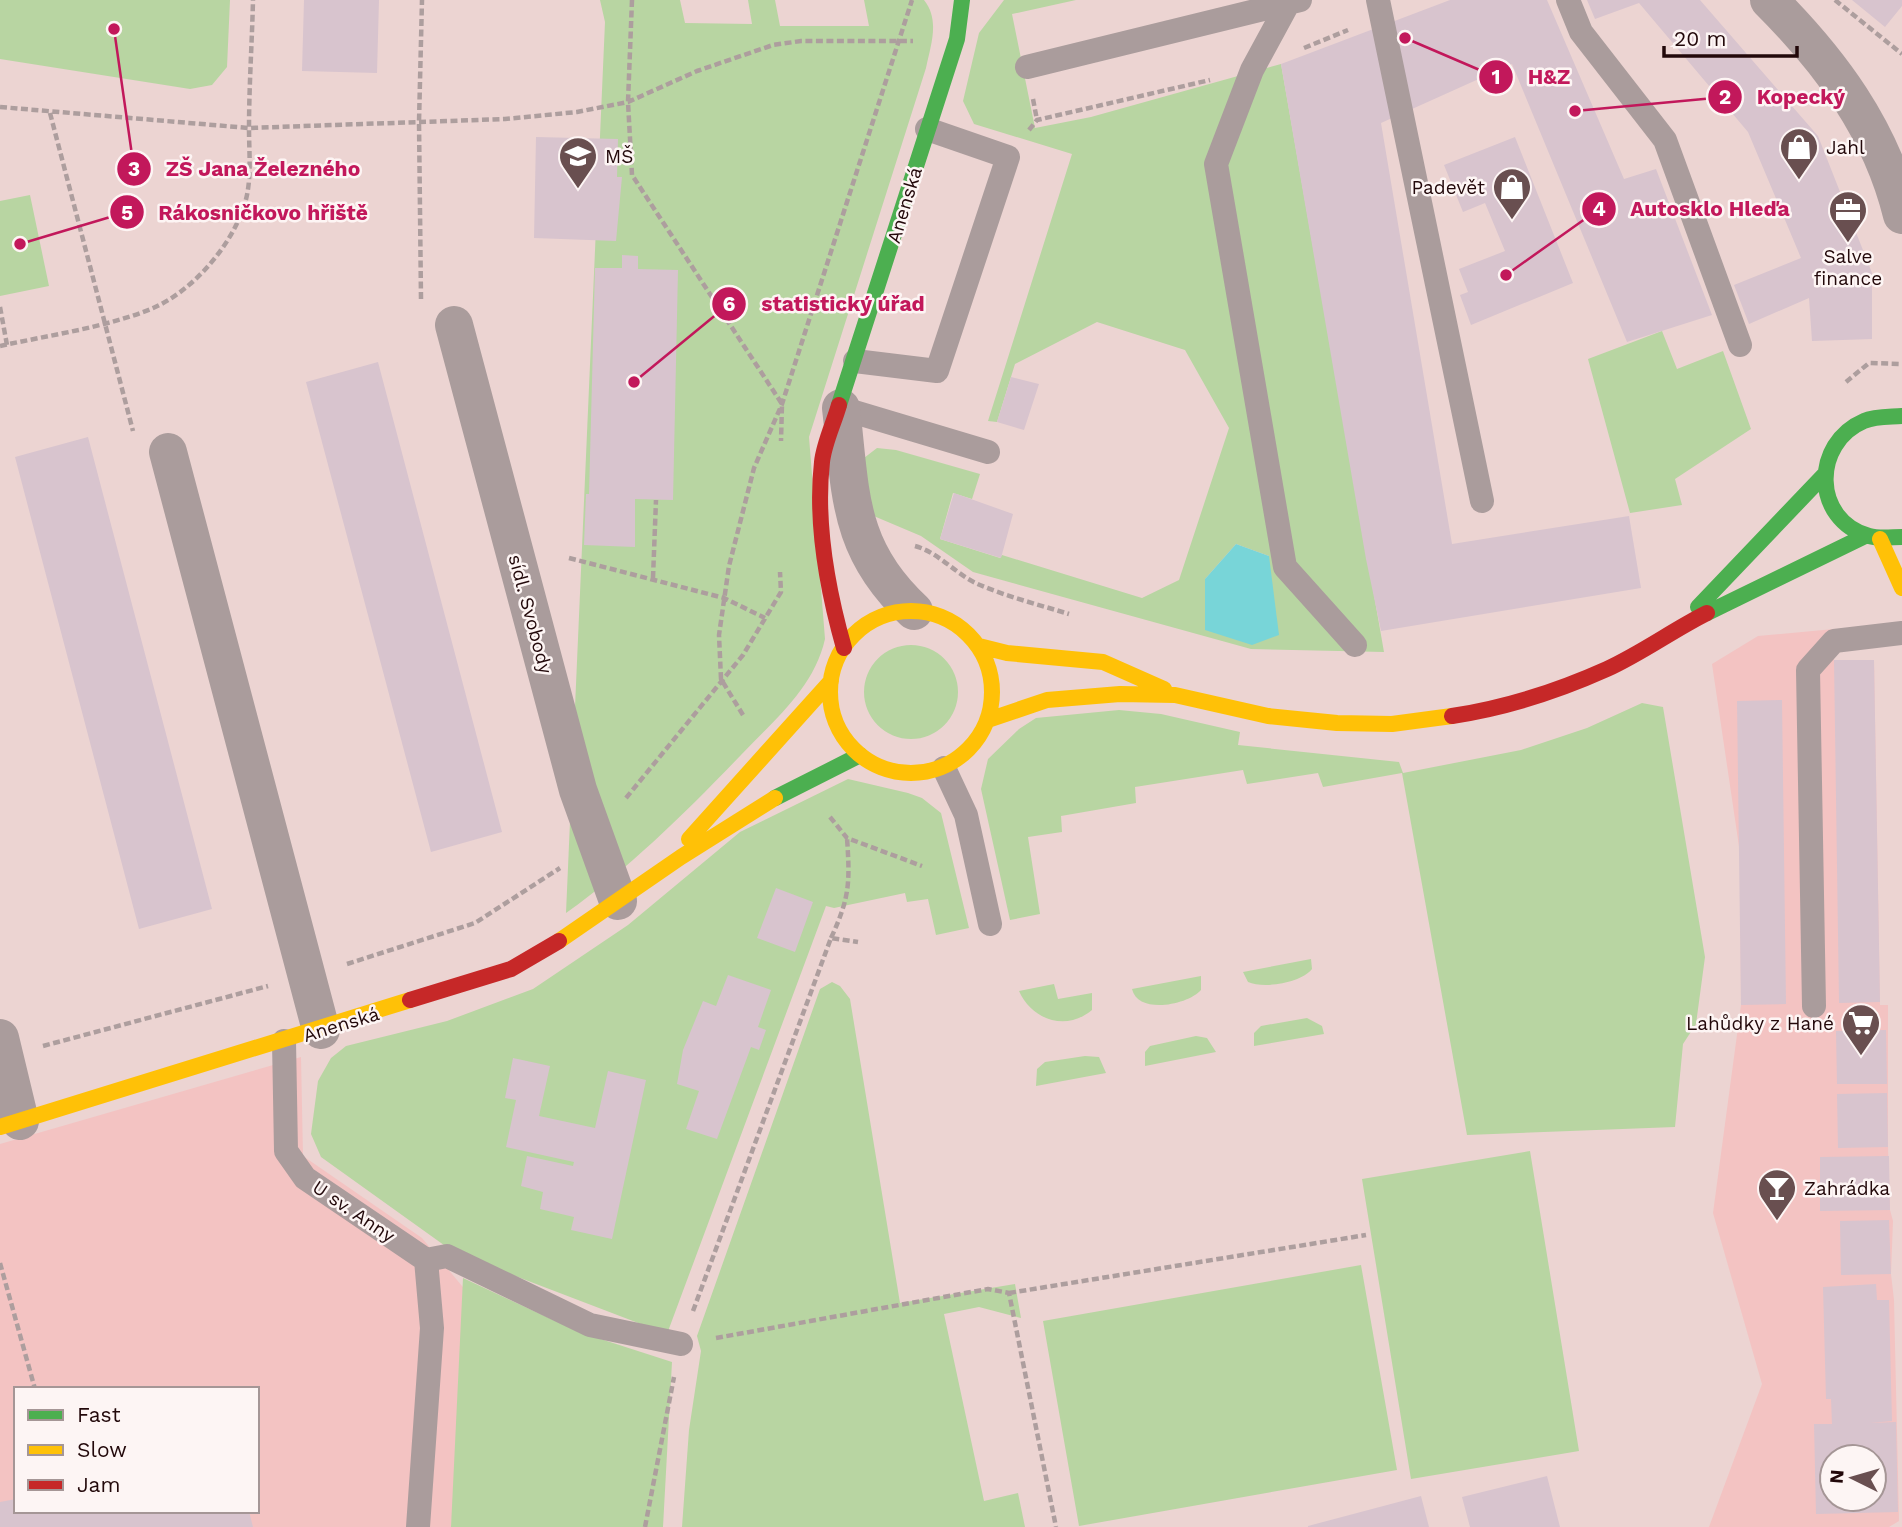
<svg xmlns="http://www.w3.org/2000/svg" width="1902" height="1527" viewBox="0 0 1902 1527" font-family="'Work Sans',sans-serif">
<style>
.built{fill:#f3c3c2;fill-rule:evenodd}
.green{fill:#b8d5a2;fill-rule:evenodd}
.water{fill:#78d5d8}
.building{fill:#d8c4ce;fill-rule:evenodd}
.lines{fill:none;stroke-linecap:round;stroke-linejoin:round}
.path{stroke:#ad9e9e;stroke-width:4.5;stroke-dasharray:7 3.5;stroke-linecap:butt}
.lane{stroke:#aa9c9c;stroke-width:24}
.street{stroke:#aa9c9c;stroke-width:38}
.fast{stroke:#4caf50;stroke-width:16}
.slow{stroke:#ffc107;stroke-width:16}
.jam{stroke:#c62828;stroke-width:16}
.labels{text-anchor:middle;stroke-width:5;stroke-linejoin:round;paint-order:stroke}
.poi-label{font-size:19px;fill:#22080a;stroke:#fdf5f4;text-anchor:start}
.street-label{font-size:19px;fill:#22080a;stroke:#fdf5f4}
.leader{fill:none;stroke:#c2185b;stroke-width:2.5}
.callout-dot{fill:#c2185b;stroke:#fdf5f4;stroke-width:2.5}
.mark-label{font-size:21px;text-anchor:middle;font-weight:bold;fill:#fff}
.callout-label{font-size:21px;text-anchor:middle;font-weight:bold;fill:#c2185b;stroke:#fdf5f4;stroke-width:5;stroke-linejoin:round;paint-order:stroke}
</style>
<rect width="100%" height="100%" fill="#ecd4d2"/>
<path class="built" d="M1834 629V660H1874L1880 1005H1888V1147L1890 1210 1893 1221 1891 1274 1894 1300 1899 1521 1889 1527H1709L1762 1384 1713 1213 1741 1005 1740 853 1712 664 1758 636ZM1832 1457H1874V1499H1832Z
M301 1057 303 1156 422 1238 472 1298 451 1527H0V1144ZM16 1389H257V1511H16Z"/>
<path class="green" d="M0 0H230L227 67 212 85 190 89 0 59Z
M600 0H680L685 23 752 24 748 0H775L780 26H869L864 0H924C940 20 931 44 926 68L809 437 825 639C814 688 774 720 741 755 686 812 631 867 566 913L605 22Z
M1004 0H1076L1012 14 1035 128 1091 117 1281 64 1384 652 1251 649 973 572 921 536 869 514 864 458 877 448 896 450 980 474 972 499 953 493 940 539 1000 558 1002 555 1142 598 1179 580 1229 428 1185 350 1097 322 1015 364 997 422 988 421 1072 154 974 124 963 101 979 33ZM1236 544 1269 556 1205 579Z
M30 195 49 286 0 296V201Z
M1662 331 1677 369 1723 351 1751 429 1675 479 1682 505 1630 513 1588 359Z
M864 692a47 47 0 1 1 94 0a47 47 0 1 1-94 0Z
M1642 703 1663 707 1705 957 1696 1024 1683 1044 1675 1127 1467 1135 1402 773 1323 787 1318 773 1247 784 1243 770 1135 787 1136 803 1061 816 1062 832 1028 837 1040 914 1010 920 981 789 988 759 1019 729 1036 718 1119 710 1161 714 1240 732 1238 745 1399 762 1403 773 1521 750 1587 728Z
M848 779 908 793 922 798 941 813 969 928 936 935 928 899 907 902 905 893 834 908 826 906 667 1334 455 1253 321 1157 311 1134 318 1081 331 1058 346 1046 447 1021 533 989 628 925 740 832Z
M1311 959 1312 969C1301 983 1264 989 1248 982L1243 972Z
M1201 976V990C1188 1005 1138 1015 1132 989Z
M832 982 840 986 850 999 900 1303 1015 1284 1021 1318 979 1307 944 1314 984 1501 1018 1493 1025 1527H682L689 1430 701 1351 697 1336 820 989Z
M1054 984 1058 999 1092 993V1010C1066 1032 1032 1020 1019 991Z
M1307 1018 1322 1026 1324 1034 1254 1046V1033L1261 1026Z
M1196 1036 1207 1038 1216 1052 1145 1066V1052L1150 1046Z
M1085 1056 1099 1057 1106 1073 1036 1086 1037 1069 1045 1062Z
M1530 1151 1579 1451 1411 1479 1362 1179Z
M1361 1265 1397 1470 1079 1526 1043 1321Z
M463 1278 579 1332 672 1362 663 1527H451Z"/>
<path class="water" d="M1236 544 1269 556 1279 635 1252 645 1205 630V579Z"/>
<path class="building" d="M304 0H379L377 73 302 71Z
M1450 0H1547L1624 179 1656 169 1712 315 1627 342 1512 64 1381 123 1452 544 1629 516 1641 588 1381 631 1366 559 1281 64Z
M1587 0H1700L1818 136 1872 273V339L1812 341 1809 298 1749 324 1734 285 1801 258 1748 132 1639 3 1595 19Z
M1852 0H1902V6L1885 27Z
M536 137 618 139 617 177H622L616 241 534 238Z
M1515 137 1573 283 1471 325 1460 295 1468 292 1459 269 1505 251 1485 203 1463 212 1444 165Z
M622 255 638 256V269L678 270 673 500 635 499V547L584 545 586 494H589L595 268H622Z
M378 362 502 832 431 852 306 382Z
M1011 377 1039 384 1024 430 997 422Z
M88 437 212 909 139 929 15 457Z
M954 493 1013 514 1001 558 940 539Z
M1834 660H1874L1880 1002 1839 1003Z
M1782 700 1786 1004 1741 1005 1737 701Z
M776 888 813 902 795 952 757 938Z
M728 975 771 990 758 1027 766 1030 759 1050 751 1047 717 1139 686 1129 699 1091 677 1084 683 1050 703 1001 716 1006Z
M1886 1030 1887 1084H1837L1836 1031Z
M513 1058 550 1066 539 1116 595 1128 608 1071 646 1080 612 1239 571 1230 574 1217 540 1209 543 1192 521 1186 527 1156 573 1166 574 1162 506 1147 516 1100 505 1098Z
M1887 1093 1888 1147 1838 1148 1837 1094Z
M1889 1156 1890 1210 1820 1211V1157Z
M1889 1220 1891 1274 1841 1275 1840 1221Z
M1876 1284 1877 1300H1889L1892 1421 1870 1423 1896 1422 1898 1512 1816 1514 1814 1424H1832L1831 1399H1826L1823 1287ZM1832 1457H1874V1499H1832Z
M1547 1476 1560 1527H1470L1462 1497Z
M1421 1496 1429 1527H1308V1526Z
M16 1499V1511H249L253 1527H0V1502Z"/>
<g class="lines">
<path class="path" d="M632 0 628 102 632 175 782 404 781 441
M1835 0 1902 54
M1304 48 1348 30
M1033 99 1037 120
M0 107 249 128 505 119 577 112 628 102 697 71 773 45 801 41H913
M50 113 133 431
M1029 130 1037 120 1210 80
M421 299 419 122 422 0
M0 307 7 345
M0 346C50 335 103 328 151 309 192 292 232 246 245 203 252 179 249 153 249 129 249 86 252 43 253 0
M1846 382 1869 363 1902 364
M915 546C940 553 956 575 980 585 1008 597 1040 605 1069 614
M569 558 724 598 765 618
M653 578 656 500
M743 715 721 679 719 635 729 566 754 468 782 404 912 0
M626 798 743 655 781 592 780 572
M830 817 847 838 922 866
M831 938C850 897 850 882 847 838
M347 964 475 923 560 868
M43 1046 268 986
M0 1263 35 1389
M1009 1293 1366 1235
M693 1311 831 938 858 942
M716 1338 988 1289 1009 1293 1056 1527
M645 1527 674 1377"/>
<path class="lane" d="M1290 0 1252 70 1216 164 1285 567 1355 645
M1378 0 1482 501
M1568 0 1581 32 1665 140 1740 345
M1027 67 1300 0
M855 361 937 371 1008 157 927 129
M841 408 988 452
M944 768 966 815 990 924
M1814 1006 1808 670 1834 641 1902 633
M284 1041 286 1151 305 1178 426 1260 432 1328 418 1527
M426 1260 447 1256 590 1325 681 1344"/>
<path class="street" d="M1769 0C1830 61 1881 129 1902 215
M454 325 578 790 618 901
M841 408C851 493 847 549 914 611
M168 452 321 1030
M0 1038 20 1121"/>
<path class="fast" d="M839 405 957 39 962 0
M1902 416C1890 417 1875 416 1864 421 1812 443 1812 520 1869 536 1879 539 1892 537 1902 537
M1698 607 1824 475
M1707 613 1865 536
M775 798 860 755"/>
<path class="slow" d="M1880 539 1902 588
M830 692a81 81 0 1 1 162 0a81 81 0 1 1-162 0Z
M979 646 1007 653 1103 662 1164 689
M988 720 1047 700 1120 694 1175 695 1268 716 1337 723 1392 724 1452 716
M689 839 831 681
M559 941 681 857 775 798
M0 1127 410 1000"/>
<path class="jam" d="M839 405C834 423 824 443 822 462 815 524 827 588 844 648
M1452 716C1505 708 1558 691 1607 669 1642 653 1673 630 1707 613
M410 1000 511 969 559 941"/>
</g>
<defs>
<symbol id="shop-pin" viewBox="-11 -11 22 30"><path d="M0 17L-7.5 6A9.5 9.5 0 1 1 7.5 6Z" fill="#694f50" stroke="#fdf5f4"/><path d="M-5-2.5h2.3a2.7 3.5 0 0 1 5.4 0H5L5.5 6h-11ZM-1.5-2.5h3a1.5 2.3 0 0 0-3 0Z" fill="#fff"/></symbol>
<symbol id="school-pin" viewBox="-11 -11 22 30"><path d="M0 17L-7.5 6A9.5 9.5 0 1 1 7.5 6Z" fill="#694f50" stroke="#fdf5f4"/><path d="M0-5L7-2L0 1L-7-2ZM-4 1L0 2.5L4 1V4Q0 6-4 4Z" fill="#fff"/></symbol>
<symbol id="office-pin" viewBox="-11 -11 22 30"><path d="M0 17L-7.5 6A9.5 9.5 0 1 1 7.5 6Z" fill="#694f50" stroke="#fdf5f4"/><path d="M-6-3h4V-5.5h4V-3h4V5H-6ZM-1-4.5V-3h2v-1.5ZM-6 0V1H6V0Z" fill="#fff"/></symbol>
<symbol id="supermarket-pin" viewBox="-11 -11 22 30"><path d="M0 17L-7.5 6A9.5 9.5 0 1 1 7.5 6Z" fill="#694f50" stroke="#fdf5f4"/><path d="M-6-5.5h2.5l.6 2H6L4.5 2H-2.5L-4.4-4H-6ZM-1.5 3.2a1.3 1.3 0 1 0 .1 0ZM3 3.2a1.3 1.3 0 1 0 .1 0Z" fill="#fff"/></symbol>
<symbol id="bar-pin" viewBox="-11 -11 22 30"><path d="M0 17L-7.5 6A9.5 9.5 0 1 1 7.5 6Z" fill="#694f50" stroke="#fdf5f4"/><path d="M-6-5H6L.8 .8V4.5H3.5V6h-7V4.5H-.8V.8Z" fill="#fff"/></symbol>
</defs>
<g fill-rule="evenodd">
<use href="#shop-pin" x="1777" y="125" width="44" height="60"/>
<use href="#school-pin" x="556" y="134" width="44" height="60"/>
<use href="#shop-pin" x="1490" y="165" width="44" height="60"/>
<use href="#office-pin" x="1826" y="188" width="44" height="60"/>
<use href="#supermarket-pin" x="1839" y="1001" width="44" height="60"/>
<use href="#bar-pin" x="1755" y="1166" width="44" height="60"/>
</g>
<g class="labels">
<g class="poi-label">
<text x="1826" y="154">Jahl</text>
<text x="605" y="163">MŠ</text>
<text x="1485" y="194" text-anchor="end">Padevět</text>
<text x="1848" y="263" text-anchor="middle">Salve<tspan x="1848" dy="22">finance</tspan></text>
<text x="1834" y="1030" text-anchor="end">Lahůdky z Hané</text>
<text x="1804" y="1195">Zahrádka</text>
</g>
<g class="street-label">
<text transform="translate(904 205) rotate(-73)" y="7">Anenská</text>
<text transform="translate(531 614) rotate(75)" y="7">sídl. Svobody</text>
<text transform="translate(341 1024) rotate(-17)" y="7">Anenská</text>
<text transform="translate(354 1211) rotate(34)" y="7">U sv. Anny</text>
</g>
</g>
<path class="leader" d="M1405 38L1496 77M1575 111L1725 97M114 29L134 169M1506 275L1599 209M20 244L127 212M634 382L729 304"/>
<g class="callout-dot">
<circle cx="1405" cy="38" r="7"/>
<circle cx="1575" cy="111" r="7"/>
<circle cx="114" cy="29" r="7"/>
<circle cx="1506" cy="275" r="7"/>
<circle cx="20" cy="244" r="7"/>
<circle cx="634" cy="382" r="7"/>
<circle cx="1496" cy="77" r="18"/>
<circle cx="1725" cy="97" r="18"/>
<circle cx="134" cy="169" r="18"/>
<circle cx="1599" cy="209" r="18"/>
<circle cx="127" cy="212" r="18"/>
<circle cx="729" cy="304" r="18"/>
</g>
<g class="mark-label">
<text x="1496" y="84">1</text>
<text x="1725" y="104">2</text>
<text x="134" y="176">3</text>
<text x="1599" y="216">4</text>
<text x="127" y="220">5</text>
<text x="729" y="311">6</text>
</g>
<g class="callout-label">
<text x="1549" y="84">H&amp;Z</text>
<text x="1801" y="104">Kopecký</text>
<text x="263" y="176">ZŠ Jana Železného</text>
<text x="1710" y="216">Autosklo Hleďa</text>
<text x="263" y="220">Rákosničkovo hřiště</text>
<text x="843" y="311">statistický úřad</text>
</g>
<rect x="14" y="1387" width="245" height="126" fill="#fdf5f4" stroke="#a59696" stroke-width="2"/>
<rect x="28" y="1410" width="35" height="10" fill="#4caf50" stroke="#a59696" stroke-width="2"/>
<text x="77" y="1422" font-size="21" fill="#22080a">Fast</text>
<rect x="28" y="1445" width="35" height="10" fill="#ffc107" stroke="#a59696" stroke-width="2"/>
<text x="77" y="1457" font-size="21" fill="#22080a">Slow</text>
<rect x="28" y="1480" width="35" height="10" fill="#c62828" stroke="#a59696" stroke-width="2"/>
<text x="77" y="1492" font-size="21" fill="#22080a">Jam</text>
<g transform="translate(1853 1478) rotate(275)"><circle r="33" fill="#fdf5f4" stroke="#a59696" stroke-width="2"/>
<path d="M0-5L12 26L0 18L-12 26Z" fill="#694f50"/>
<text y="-10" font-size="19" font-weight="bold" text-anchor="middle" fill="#22080a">N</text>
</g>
<path d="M1664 46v10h133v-10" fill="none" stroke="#22080a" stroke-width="3.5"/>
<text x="1674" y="46" font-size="21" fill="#22080a" stroke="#fdf5f4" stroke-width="5" paint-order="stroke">20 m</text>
</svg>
